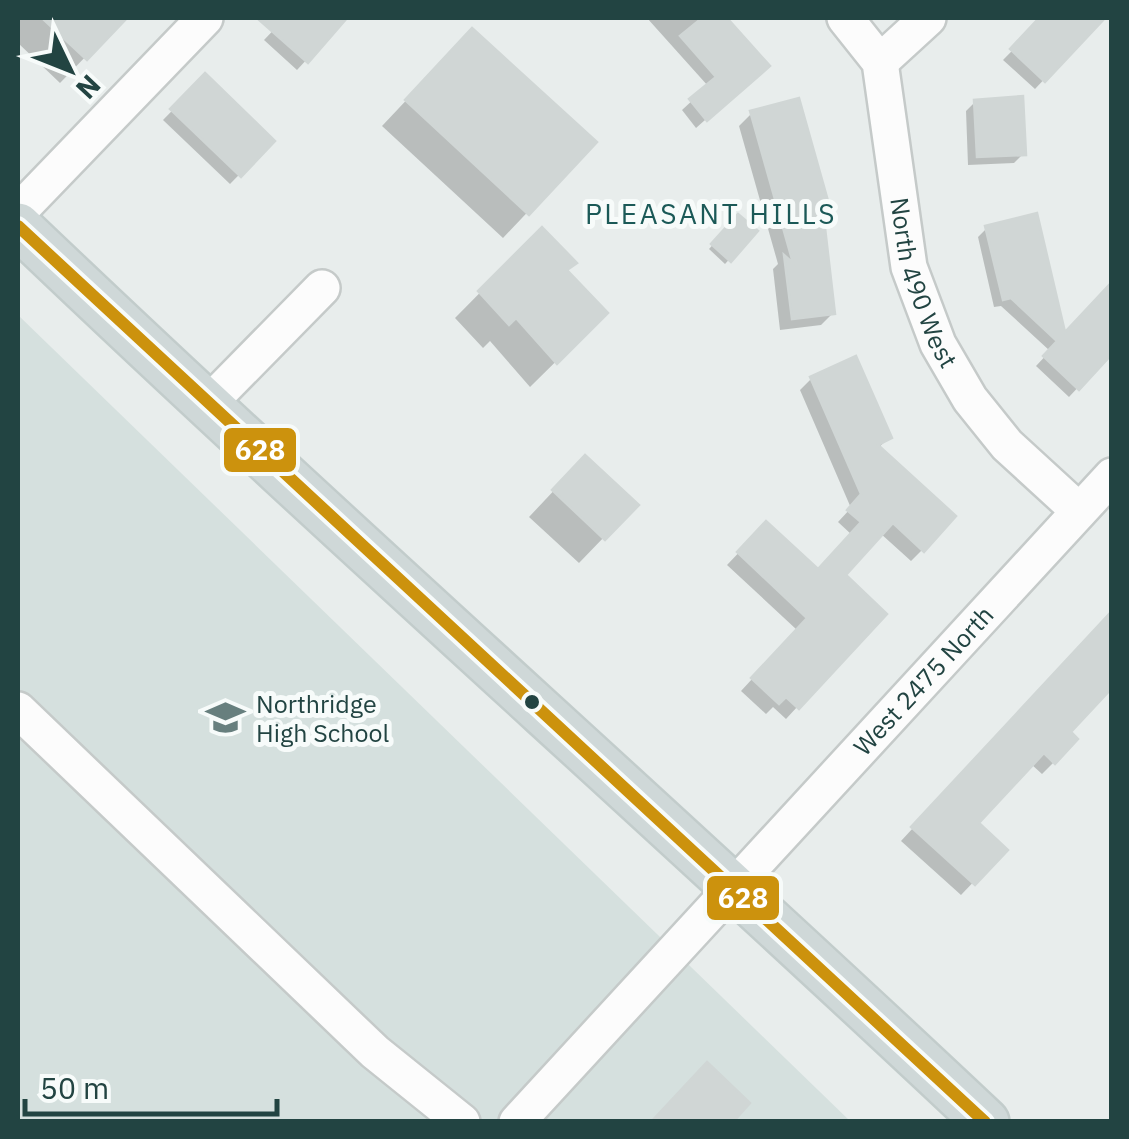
<svg xmlns="http://www.w3.org/2000/svg" width="1129" height="1139" viewBox="0 0 1129 1139" font-family="'IBM Plex Sans',sans-serif">
<style>
.built{fill:#d5e0de}
.shadow{fill:#0003}
.building{fill:#d0d6d5;stroke:#d0d6d5;stroke-width:2.5}
.lines{fill:none;stroke-linecap:round;stroke-linejoin:round}
.minor-casing{stroke:#c5cac9;stroke-width:40}
.major-casing{stroke:#c2cccb;stroke-width:50}
.minor{stroke:#fcfcfc;stroke-width:35}
.major{stroke:#cfd8d8;stroke-width:45}
.bus-1-casing{stroke:#f7fbfa;stroke-width:20}
.bus-1{stroke:#cc920d;stroke-width:12}
.bus-dot{fill:#224442;stroke:#f7fbfa;stroke-width:4}
.labels{text-anchor:middle;stroke-width:10;stroke-linejoin:round;paint-order:stroke}
.street-label{font-size:25px;fill:#224442;stroke:#f7fbfa}
.poi-label{font-size:25px;fill:#224442;stroke:#f7fbfa;text-anchor:start}
.neighbourhood-label{font-size:28px;letter-spacing:2.5px;fill:#1b5957;stroke:#f7fbfa}
.line-badge{stroke:#f7fbfa;stroke-width:4}
.badge-label{font-size:28px;text-anchor:middle;font-weight:bold;fill:#fff}
</style>
<rect width="100%" height="100%" fill="#e8edec"/>
<path class="built" d="M18 315 850 1121H18Z"/>
<path class="shadow" d="M18 18H123L60 83 18 43Z
M285 18H345L297 70 264 40Z
M647 18H724L766 66 696 128 682 110 708 86Z
M1044 18H1102L1035 89 1003 60Z
M447 57 594 142 503 238 382 126Z
M205 77 272 141 230 184 163 120Z
M975 102 1023 154 1014 163 968 165 966 111Z
M751 114 825 200 820 205 833 313 821 325 780 330 773 269 778 264 739 126Z
M738 217 754 232 725 264 709 249Z
M987 228 1063 337 1112 351 1069 397 1036 366 1050 351 1001 306 994 307 978 237Z
M542 230 565 271 605 313 530 387 490 341 483 348 455 318Z
M811 379 889 438 878 448 922 550 911 561 880 533 843 575 883 614 786 719 773 707 766 714 741 691 797 630 727 565 766 524 817 572 852 535 838 522 851 508 800 390Z
M561 483 635 505 579 563 529 517Z
M1112 612 1054 762 1042 774 1031 764 975 823 1004 850 961 895 901 841Z"/>
<path class="building" d="M42 18H127L87 60Z
M257 18H347L308 63Z
M702 18H727L770 66 707 121 689 99 716 77 680 36Z
M1039 18H1105L1045 82 1010 49Z
M472 28 597 142 529 215 405 100Z
M205 73 275 141 241 177 170 109Z
M1023 96 1026 155 977 157 974 100Z
M799 98 828 201 822 202 835 314 792 319 784 255 793 263 750 111Z
M1037 213 1065 332 1112 282V354L1079 390 1043 356 1057 341 1011 298 1003 300 985 226Z
M738 214 758 231 731 262 711 244Z
M542 227 577 263 567 270 608 313 557 364 516 318 509 325 478 291Z
M856 356 892 438 878 445 956 516 924 552 893 523 846 575 887 614 799 709 786 697 779 704 751 678 807 618 737 552 766 521 818 569 861 522 847 510 861 494 810 377Z
M585 455 639 505 605 540 552 490Z
M1112 611V688L1071 732 1078 739 1055 764 1044 753 979 823 1008 850 975 885 911 827Z
M707 1062 750 1103 733 1122H651Z"/>
<g class="lines">
<defs>
<g id="minor">
<path id="s1" d="M845 18 880 62 909 267 938 344 970 399 1007 445 1079 511"/>
<path d="M880 62 928 18"/>
<path d="M18 212 205 18"/>
<path d="M206 406 322 288"/>
<path d="M18 710 375 1052 462 1122"/>
<path id="s2" d="M517 1122 1112 476"/>
</g>
<path id="major" d="M18 226C336 530 666 820 986 1122"/>
</defs>
<use href="#minor" class="minor-casing"/>
<use href="#major" class="major-casing"/>
<use href="#minor" class="minor"/>
<use href="#major" class="major"/>
<defs>
<path id="bus-1" d="M18 226 985 1122"/>
</defs>
<use href="#bus-1" class="bus-1-casing"/>
<use href="#bus-1" class="bus-1"/>
</g>
<defs>
<symbol id="school-bare" viewBox="-9 -9 18 18"><path d="M0-5L7-2L0 1L-7-2ZM-4 1L0 2.5L4 1V4Q0 6-4 4Z" fill="#677f7e" stroke="#f7fbfa" stroke-width="2.5" paint-order="stroke"/></symbol>
</defs>
<g fill-rule="evenodd">
<use href="#school-bare" x="198" y="690" width="55" height="55"/>
</g>
<circle class="bus-dot" cx="532" cy="702" r="9"/>
<g class="labels">
<g class="street-label">
<text dy="9" stroke="none"><textPath href="#s1" startOffset="282">North 490 West</textPath></text>
<text dy="9" stroke="none"><textPath href="#s2" startOffset="600">West 2475 North</textPath></text>
</g>
<g class="poi-label">
<text x="256" y="713">Northridge<tspan x="256" dy="29">High School</tspan></text>
</g>
<g class="neighbourhood-label">
<text x="711" y="224">PLEASANT HILLS</text>
</g>
</g>
<g class="line-badge">
<rect x="222" y="426" width="76" height="48" rx="10" fill="#cc920d"/>
<rect x="705" y="874" width="76" height="48" rx="10" fill="#cc920d"/>
</g>
<g class="badge-label">
<text x="260" y="460">628</text>
<text x="743" y="908">628</text>
</g>
<rect width="1129" height="1139" fill="none" stroke="#224442" stroke-width="40"/>
<g transform="translate(70 70) rotate(133)" stroke="#f7fbfa" stroke-width="8" paint-order="stroke">
<path d="M0-8L18 38L0 25L-18 38Z" fill="#224442"/>
<text y="-15" font-size="28" font-weight="bold" text-anchor="middle" fill="#224442">N</text>
</g>
<path d="M25 1099v15h252v-15" fill="none" stroke="#224442" stroke-width="5"/>
<text x="40" y="1099" font-size="30" fill="#224442" stroke="#f7fbfa" stroke-width="8" paint-order="stroke">50 m</text>
</svg>
